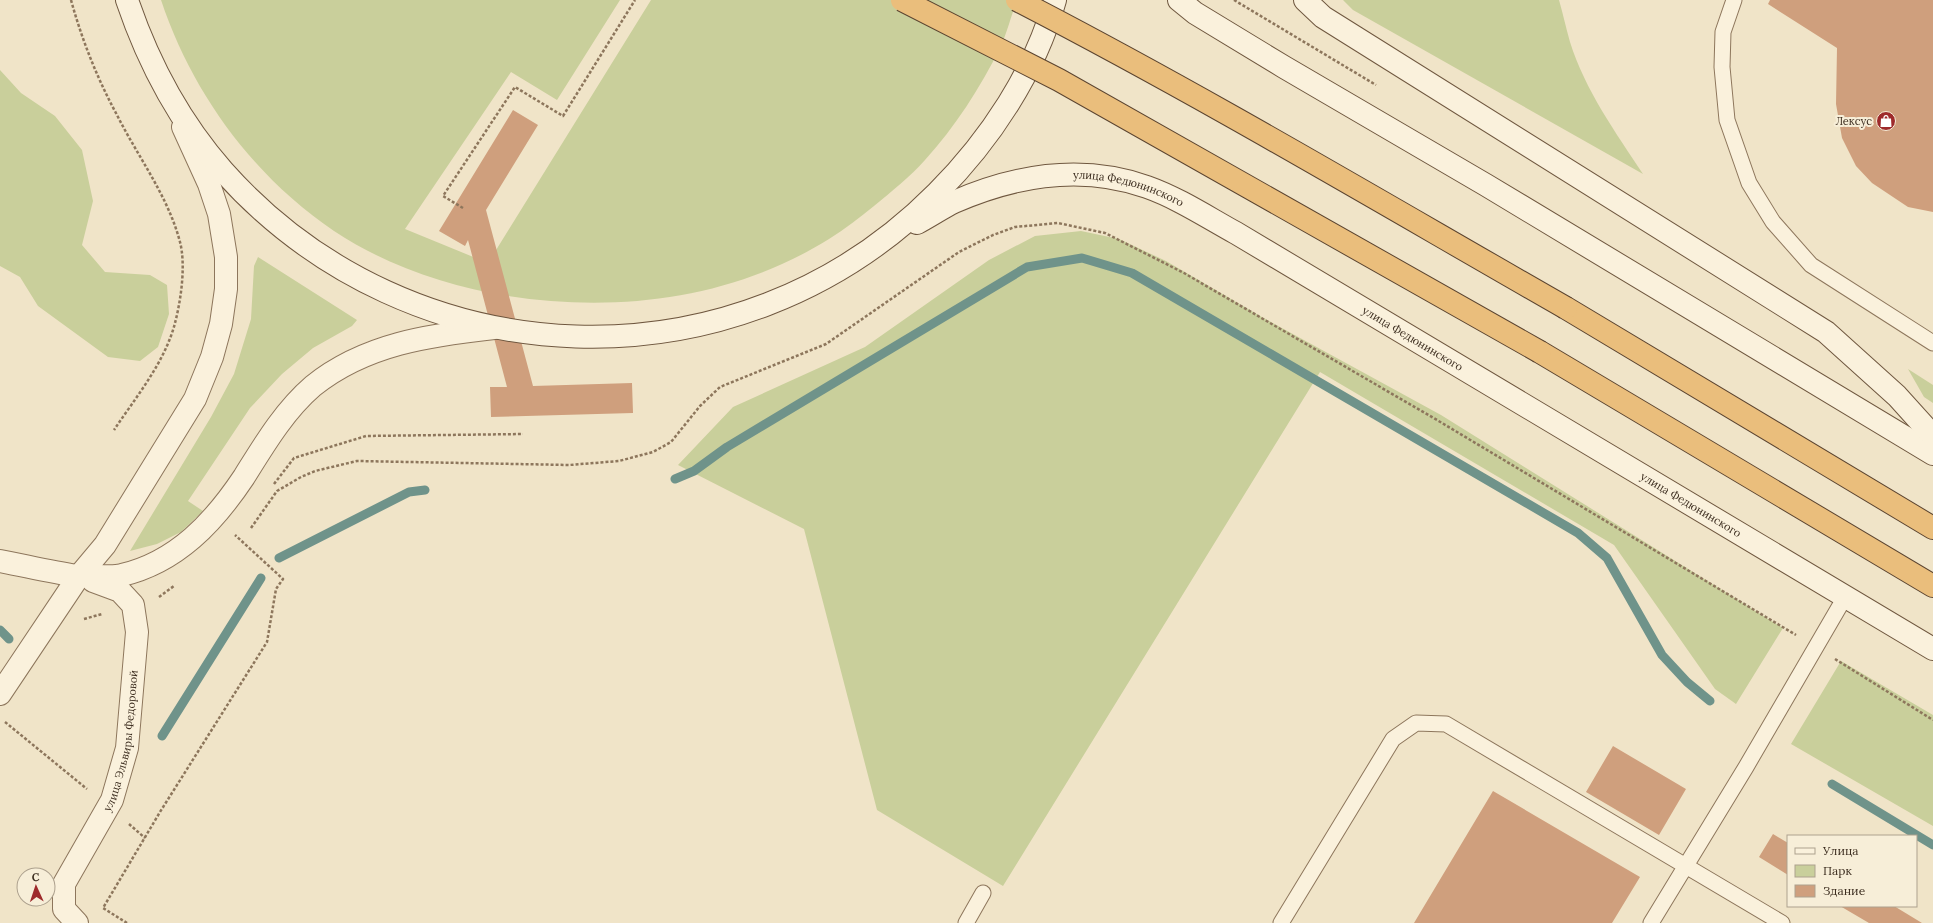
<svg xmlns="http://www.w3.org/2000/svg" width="1933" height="923" viewBox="0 0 1933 923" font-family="Lora,serif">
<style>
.green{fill:#c9cf9b}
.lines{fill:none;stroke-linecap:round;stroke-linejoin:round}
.stream{stroke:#6f938a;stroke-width:9}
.building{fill:#cf9f7d}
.service-casing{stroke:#8d765c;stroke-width:17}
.minor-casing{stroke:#8d765c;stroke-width:24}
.secondary-casing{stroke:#6f573f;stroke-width:24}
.trunk-casing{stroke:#5b4430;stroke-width:24}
.path{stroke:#8d765c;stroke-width:2.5;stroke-dasharray:3 2;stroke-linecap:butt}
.service{stroke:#faf1dc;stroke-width:15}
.minor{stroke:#faf1dc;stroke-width:22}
.secondary{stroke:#faf1dc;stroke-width:22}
.trunk{stroke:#eabe7c;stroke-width:22}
.trunk-bridge-casing{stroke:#5b4430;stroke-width:24;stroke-linecap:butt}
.trunk-bridge{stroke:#eabe7c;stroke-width:22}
.labels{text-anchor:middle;stroke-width:4;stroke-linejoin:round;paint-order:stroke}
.poi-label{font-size:11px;fill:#3d2e20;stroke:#f7eed8;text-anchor:end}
.street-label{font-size:11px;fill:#3d2e20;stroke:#f7eed8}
</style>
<rect width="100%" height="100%" fill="#f0e4c8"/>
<path class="green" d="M161 0H620L557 100 511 72 405 229 488 263 651 0H1017C1011 16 1007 33 1000 48 980 88 955 127 925 160 910 177 892 191 874 206 860 217 845 229 829 239 733 299 618 313 508 296 447 286 385 265 334 231 253 176 192 93 161 0Z
M1343 0H1559C1563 14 1566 28 1570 42 1585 90 1616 133 1643 174L1353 10Z
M0 70 21 93 55 116 82 150 93 201 82 245 105 272 150 275 167 285 169 314 158 347 140 361 108 357 38 306 20 277 0 266Z
M1081 231 1119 239 1166 261 1260 316 1441 415 1783 628 1736 704 1715 689 1614 545 1320 372 1003 886 877 810 804 529 678 465 733 407 865 347 989 260 1035 236Z
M258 257 357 320 352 326 313 348 282 374 250 408 188 501 203 511 181 532 157 544 130 551 211 417 234 374 251 319 254 266Z
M1908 369 1933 385V403L1924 397Z
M1841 661 1933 715V826L1791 744Z"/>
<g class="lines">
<path class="stream" d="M675 479 694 471 727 447 1027 267 1082 258 1132 273 1578 533 1607 558 1662 655 1687 682 1710 701
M279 558 409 492 425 490
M0 630 9 639
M162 736 261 578
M1832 784 1933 845"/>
</g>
<path class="building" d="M1770 0H1933V212L1908 207 1872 183 1856 166 1842 138 1836 104 1837 48 1768 4Z
M513 110 538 125 486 210 533 386 632 383 633 413 491 417 490 387H507L468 240 465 246 439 231Z
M1613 746 1686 789 1659 835 1586 792Z
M1493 791 1640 877 1612 923H1414Z
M1773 834 1788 843V875L1759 857Z
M1840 906H1894L1922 923H1869Z"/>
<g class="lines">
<defs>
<path id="service" d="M1734 0 1723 32 1722 67 1727 120 1749 183 1773 222 1811 265 1933 343
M966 923 983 893
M1281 923 1393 739 1416 723 1446 724 1782 923
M1651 923 1746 767 1845 597"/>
<g id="minor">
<path d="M0 561C26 566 51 572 77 576 84 577 91 576 98 576 106 576 115 577 122 575 177 562 214 522 244 477 264 445 284 411 313 386 365 344 430 335 494 328"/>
<path d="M0 694 79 576 105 545 195 399 212 357 221 324 226 289V257L219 214 209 184 183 127"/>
<path id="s1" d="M77 923 64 909V884L112 800 127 748 137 632 133 605 120 591 93 581"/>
</g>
<g id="secondary">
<path d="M127 0C148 62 179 121 223 171 411 382 738 394 937 193 990 140 1035 72 1055 0"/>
<path d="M1179 0 1195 13 1284 67 1486 185 1933 454"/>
<path d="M1305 0 1323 17 1826 332 1897 396 1933 436"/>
<path id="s2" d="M917 223C930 216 942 208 954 202 1016 175 1082 164 1147 187 1178 198 1207 217 1236 233L1933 649"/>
</g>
<path id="trunk" d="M1566 308 1933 528
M1540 352 1933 586"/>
</defs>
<use href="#service" class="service-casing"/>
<use href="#minor" class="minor-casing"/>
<use href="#secondary" class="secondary-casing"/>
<use href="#trunk" class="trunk-casing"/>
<path class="path" d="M71 0C82 40 97 78 117 115 138 157 168 196 180 242 186 265 181 300 175 323 165 362 136 397 114 430
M1234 0 1376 85
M463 208 443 196 515 87 563 116 635 0
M274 484 294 458 366 436 523 434
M251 528 277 491 301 477 315 471 357 461 569 465 619 461 653 452 671 442 700 406 720 387 826 344 959 252 993 235 1015 227 1058 223 1105 233 1184 273 1437 420 1796 635
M159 597 174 586
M84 619 102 614
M1835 659 1933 720
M5 722 87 789
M129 824 145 838
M127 923 103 908 160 812 267 642 276 589 283 579 235 535"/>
<use href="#service" class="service"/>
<use href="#minor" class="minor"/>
<use href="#secondary" class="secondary"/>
<use href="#trunk" class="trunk"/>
<defs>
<path id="trunk-bridge" d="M902 0 1059 80 1540 352
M1017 0C1203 96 1384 204 1566 308"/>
</defs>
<use href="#trunk-bridge" class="trunk-bridge-casing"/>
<use href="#trunk-bridge" class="trunk-bridge"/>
</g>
<defs>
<symbol id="shop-disc" viewBox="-11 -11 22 22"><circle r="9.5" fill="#9e2a2b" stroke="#f7eed8"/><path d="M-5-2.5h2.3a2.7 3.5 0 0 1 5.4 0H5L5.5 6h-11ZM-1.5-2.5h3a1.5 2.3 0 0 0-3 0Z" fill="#fff"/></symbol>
</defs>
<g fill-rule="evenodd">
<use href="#shop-disc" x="1875" y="110" width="22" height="22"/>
</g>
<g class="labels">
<g class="poi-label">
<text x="1872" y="125">Лексус</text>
</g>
<g class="street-label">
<text dy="4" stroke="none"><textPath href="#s2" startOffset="223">улица Федюнинского</textPath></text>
<text dy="4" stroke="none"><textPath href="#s2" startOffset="547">улица Федюнинского</textPath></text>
<text dy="4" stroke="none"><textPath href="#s2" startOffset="871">улица Федюнинского</textPath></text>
<text dy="4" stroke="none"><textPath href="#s1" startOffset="201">улица Эльвиры Федоровой</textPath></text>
</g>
</g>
<rect x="1787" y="835" width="130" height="72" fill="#f7eed8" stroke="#ada18e"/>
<rect x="1795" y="848" width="20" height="6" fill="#faf1dc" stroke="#ada18e"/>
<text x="1823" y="855" font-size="12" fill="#3d2e20">Улица</text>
<rect x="1795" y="865" width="20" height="12" fill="#c9cf9b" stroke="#ada18e"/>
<text x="1823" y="875" font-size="12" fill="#3d2e20">Парк</text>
<rect x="1795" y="885" width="20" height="12" fill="#cf9f7d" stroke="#ada18e"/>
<text x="1823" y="895" font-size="12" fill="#3d2e20">Здание</text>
<g transform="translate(36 887) rotate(357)"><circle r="19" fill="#f7eed8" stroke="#ada18e"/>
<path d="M0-3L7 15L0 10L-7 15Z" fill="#9e2a2b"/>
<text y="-6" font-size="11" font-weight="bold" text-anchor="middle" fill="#3d2e20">С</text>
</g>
</svg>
